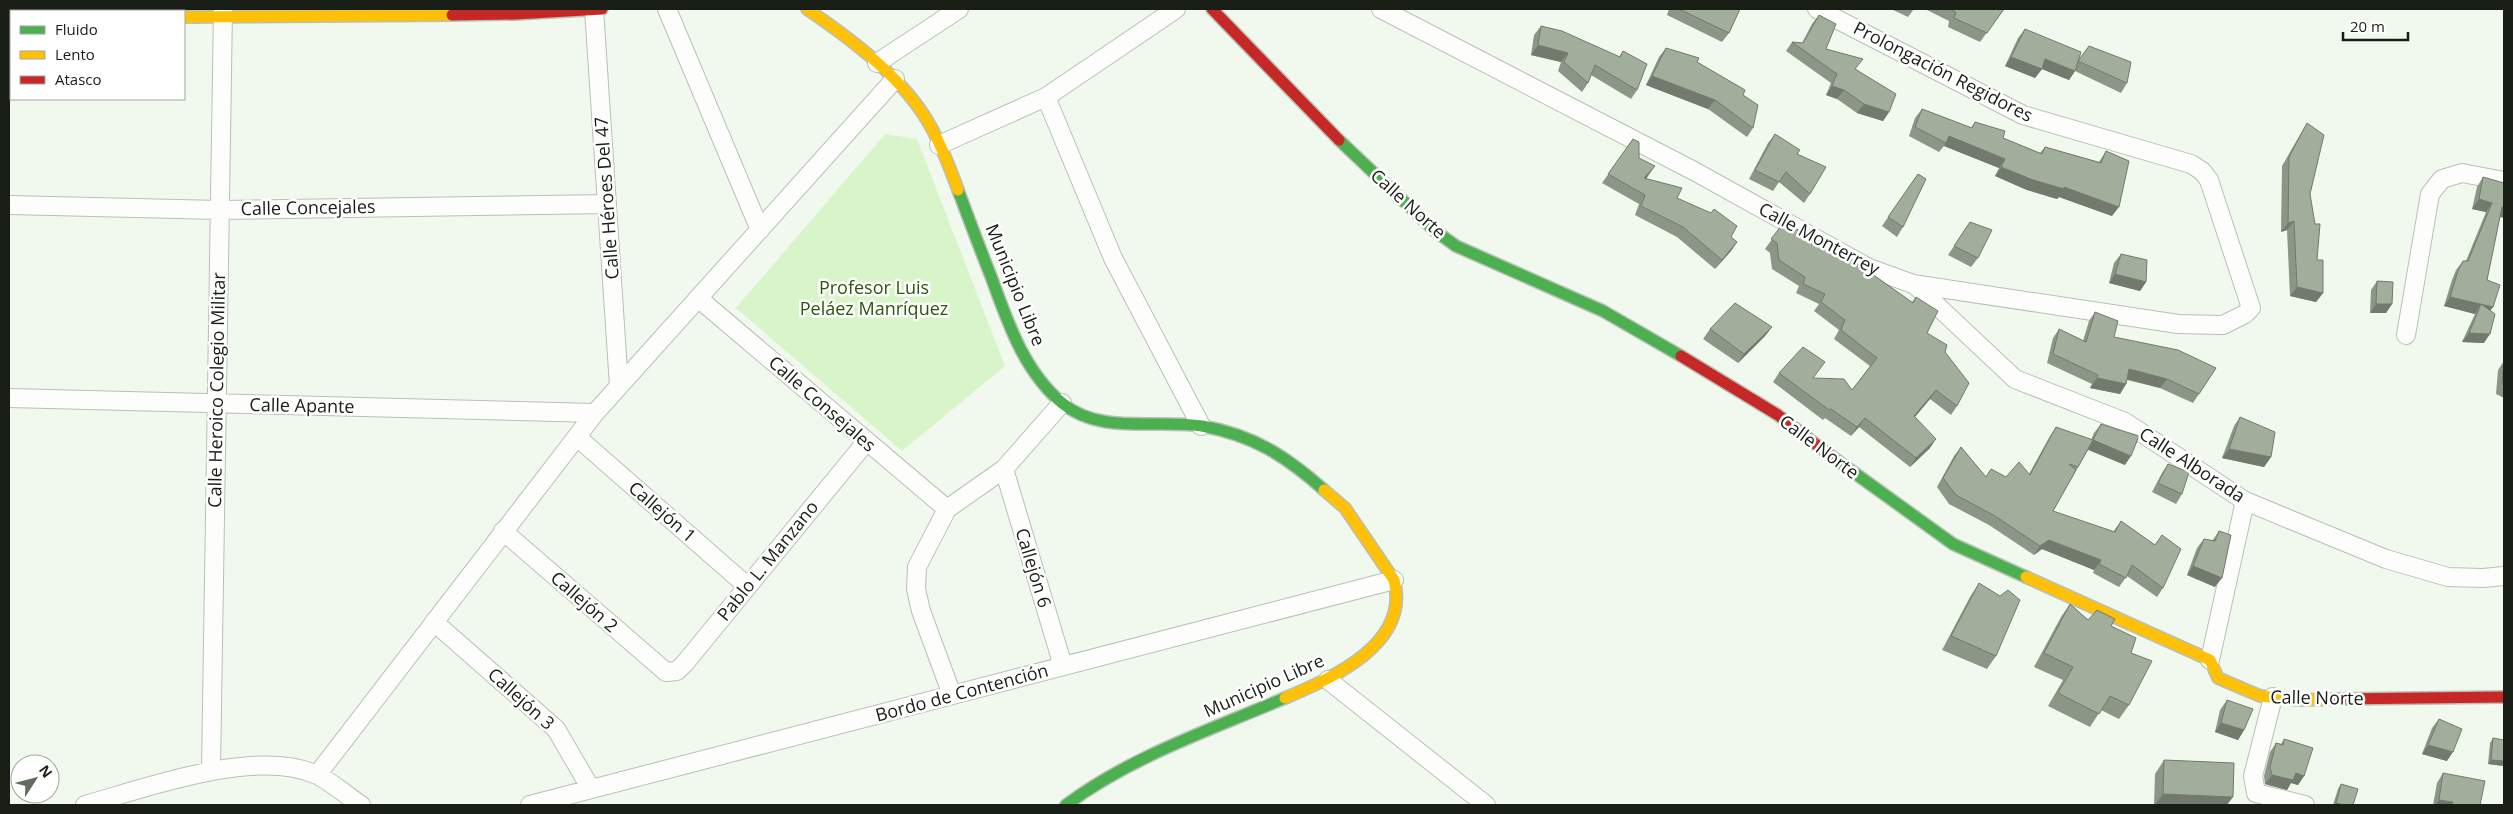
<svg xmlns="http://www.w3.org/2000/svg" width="2513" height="814" viewBox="0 0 2513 814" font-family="'Open Sans',sans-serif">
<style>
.green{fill:#d8f5ca}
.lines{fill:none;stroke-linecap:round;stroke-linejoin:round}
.street-casing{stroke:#b9c0b6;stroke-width:20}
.fast-casing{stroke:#b9c0b6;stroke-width:14}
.slow-casing{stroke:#b9c0b6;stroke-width:14}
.jam-casing{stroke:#b9c0b6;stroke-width:14}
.street{stroke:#fdfefc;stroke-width:18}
.fast{stroke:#4caf50;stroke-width:11}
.slow{stroke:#ffc107;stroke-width:11}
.jam{stroke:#c62828;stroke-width:11}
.wall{fill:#8b9686}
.shaded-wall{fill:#717a6d}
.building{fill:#a2ae9c;stroke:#717a6d}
.labels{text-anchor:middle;stroke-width:5;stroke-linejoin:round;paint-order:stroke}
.street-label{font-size:18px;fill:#181e15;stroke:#fff}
.park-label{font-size:18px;fill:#2c560b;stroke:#fff}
</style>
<rect width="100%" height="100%" fill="#f1f9ee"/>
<path class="green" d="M885 134 917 139 1005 366 902 451 736 308Z"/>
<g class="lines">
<defs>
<path id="street" d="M594 9 619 386
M667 9 760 230
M1381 9 1694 171 1869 268 1913 284 2178 324 2223 325 2245 314 2251 308 2209 180 2202 171 2191 164 2023 115 1817 9
M76 11V9
M877 63 959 9
M1046 97 1113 258 1201 426
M939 145 1046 97 1176 9
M9 205 220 210 607 204
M1914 284 2015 379 2125 422 2245 501 2386 559 2448 577 2483 578 2504 576
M698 298 947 509
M2406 335 2430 194 2442 179 2462 173 2504 181
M9 398 595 413
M577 437 747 586
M1004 469 1063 666
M503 531 666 672 677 671 685 663 866 442
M434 622 556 729 591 789
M2210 660 2245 501
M1328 680 1486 805
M952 695 921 611 916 589 917 567 947 509 1004 469 1062 403
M2273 697 2253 776 2256 793 2305 805
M211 770 223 9
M317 775 595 413 895 79
M85 805C146 788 257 747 317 775 332 782 347 796 361 805
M530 805 1394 580"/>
<path id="fast" d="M1339 140 1434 230 1456 246 1603 311 1681 356
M958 190C969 219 980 249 992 279 1008 323 1024 371 1062 403 1100 435 1156 419 1202 426 1253 435 1286 456 1324 490
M1831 456 1953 544 2026 577
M1066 805C1132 756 1210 730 1285 698"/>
<path id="slow" d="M807 9C851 39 905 79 931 127 942 147 950 168 958 190
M184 17 452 15
M2026 577 2210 660 2218 678 2260 696 2300 700 2337 699
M1285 698C1332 678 1411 644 1394 580L1345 508 1324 490"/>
<path id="jam" d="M1212 9 1339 140
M9 14H11
M452 15 516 14 602 9
M1681 356 1778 415 1831 456
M2337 699 2504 697"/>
</defs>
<use href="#street" class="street-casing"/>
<use href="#fast" class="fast-casing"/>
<use href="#slow" class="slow-casing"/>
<use href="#jam" class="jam-casing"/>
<use href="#street" class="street"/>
<use href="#fast" class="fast"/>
<use href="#slow" class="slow"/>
<use href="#jam" class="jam"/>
</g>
<path class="wall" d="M1669 9H1740L1729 33 1722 42 1667 15Z
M1891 9H1914L1908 17Z
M1925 9H2004L1980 42 1948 27 1949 21Z
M1819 15 1826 49 1856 69 1889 112 1883 121 1857 113 1837 99 1826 95 1831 83 1786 51 1792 42 1802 43 1812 24Z
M1541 26 1619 57 1623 51 1637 90 1631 99 1591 75 1588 83 1582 92 1558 71 1561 62 1531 55 1534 35Z
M2025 29 2078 61 2127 83 2121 93 2075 71 2069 80 2042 69 2035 78 2005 66 2018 38Z
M1666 48 1697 62 1743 95 1753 128 1747 137 1708 109 1646 85 1659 57Z
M1922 109 1971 128 1975 122 2003 138 2040 153 2045 147 2099 162 2106 151 2112 216 2059 197 2057 199 2027 190 1995 176 1999 168 1944 146 1939 152 1909 136 1915 118Z
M2307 123 2310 194 2317 260 2323 293 2316 302 2290 296 2287 230 2281 232 2282 166 2301 133Z
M1775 134 1797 154 1810 194 1804 203 1779 182 1773 191 1749 179 1768 143Z
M1633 139 1639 158 1648 176 1646 179 1677 198 1731 237 1737 242 1731 251 1715 269 1677 237 1635 215 1639 204 1602 183Z
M1918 174 1903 227 1897 237 1882 226Z
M2483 177 2500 217 2487 280 2493 307 2490 311 2484 343 2462 342 2475 314 2444 306 2452 280 2456 270 2463 261H2466L2486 212 2472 209 2477 187Z
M1785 221 1841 259 1844 254 1912 302 1916 297 1927 333 1945 352 1957 406 1951 415 1930 399 1915 417 1930 448 1910 467 1859 427 1851 436 1825 418 1823 420 1773 382 1779 373 1813 378 1852 390 1870 366 1834 339 1839 330 1814 311 1819 304 1796 293 1799 286 1772 269 1770 253 1765 249Z
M1970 222 1978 258 1971 267 1948 255Z
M2121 254 2146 282 2140 291 2109 283 2114 263Z
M2377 281 2392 304 2386 313H2370L2371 290Z
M2095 312 2114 337 2216 368 2193 403 2160 388 2127 380 2126 384 2120 394 2090 388 2092 384 2047 363 2053 338 2059 329 2083 341 2089 321Z
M1772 327 1765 336 1738 363 1703 339 1710 329Z
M2504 361V398L2496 394 2498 370Z
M2240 417 2271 457 2264 467 2222 458 2234 426Z
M2101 424 2125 465 2088 450 2053 511 2113 532 2121 521 2155 545 2162 535 2163 588 2157 597 2127 576 2119 587 2093 573 2094 570 2042 549 2034 555 1989 525 1949 504 1937 487 1954 456 1961 447 1986 477H2006L2029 474 2050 436 2056 427 2091 440 2094 433Z
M2168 464 2182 494 2176 504 2152 492 2162 473Z
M2219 531 2215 587 2187 575 2197 548 2204 539 2212 541Z
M1979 583 1996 656 1987 669 1942 650 1970 597Z
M2070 604 2088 620 2111 626 2131 653 2129 705 2119 719 2101 710 2090 727 2048 706 2063 680 2034 667 2061 617Z
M2227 700 2244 730 2238 740 2215 732 2220 710Z
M2439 719 2447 761 2422 754 2432 728Z
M2493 738 2504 766 2488 764 2490 743Z
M2284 739 2304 776 2298 785 2291 783 2287 790 2265 784 2264 776 2270 752 2276 743 2281 744Z
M2164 760 2227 805H2154L2155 774Z
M2443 773 2480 805H2433L2437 783Z
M2341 784 2353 805H2333L2338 789Z"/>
<path class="shaded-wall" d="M1538 45 1568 53 1561 62 1531 55Z
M2011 57 2045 59 2075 71 2069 80 2042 69 2035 78 2005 66Z
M1652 76 1715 100 1708 109 1646 85Z
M1832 86 1844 90 1837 99 1826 95Z
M1864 104 1889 112 1883 121 1857 113Z
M1949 136 2005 159 1999 168 1944 146Z
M1655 166 1648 176 1638 187 1644 178Z
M2001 167 2064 187 2119 207 2112 216 2059 197 2057 199 2027 190 1995 176Z
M2479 199 2492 203 2486 212 2472 209Z
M2502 207H2504V218L2496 216Z
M2294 221 2287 230 2281 232 2288 223Z
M1737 242 1731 251 1715 269 1722 260Z
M2115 274 2146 282 2140 291 2109 283Z
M2297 287 2323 293 2316 302 2290 296Z
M2450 297 2481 304 2475 314 2444 306Z
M2376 304H2392L2386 313H2370Z
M2481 304 2493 307 2486 316Z
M1772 327 1765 336 1738 363 1744 354Z
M2469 333 2490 334 2484 343 2462 342Z
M2129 369 2167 379 2160 388 2123 378Z
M2097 378 2126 384 2120 394 2090 388Z
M1936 390 1930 399 1908 425 1914 416Z
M1865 418 1859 427 1851 436 1857 427Z
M1936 439 1930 448 1910 467 1916 458Z
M2093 440 2131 456 2125 465 2087 449Z
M2229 449 2271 457 2264 467 2222 458Z
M2049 540 2101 560 2094 570 2042 549 2034 555 2040 546Z
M2193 566 2222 578 2215 587 2187 575Z
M2221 723 2244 730 2238 740 2215 732Z
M2428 745 2453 752 2447 761 2422 754Z
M2491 760 2504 761V766L2488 764Z
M2296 773 2304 776 2298 785 2291 783 2287 790 2265 784 2272 775Z
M2163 794 2233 797 2227 805H2155Z
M2439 800 2453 802 2451 805H2435Z
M2336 803 2344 805H2334Z"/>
<path class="building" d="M1679 9H1740L1729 33Z
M1949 9H2004L1987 33 1954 18 1956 12Z
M1819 15 1836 24 1826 49 1863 59 1855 69 1896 94 1889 112 1864 104 1844 90 1832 86 1837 74 1792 42 1803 43Z
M1541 26 1562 31 1620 57 1623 51 1647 64 1637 90 1595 65 1588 83 1564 62 1568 53 1538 45Z
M2025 29 2081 52 2075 71 2045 59 2042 69 2011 57Z
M2089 46 2131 62 2127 83 2078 61Z
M1666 48 1699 58 1697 62 1745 90 1743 95 1758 105 1753 128 1715 100 1652 76Z
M1922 109 1972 128 1975 122 2005 131 2003 138 2042 154 2045 147 2101 163 2106 151 2129 161 2119 207 2064 187V189L2033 180 2001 167 2005 159 1949 136 1946 143 1915 127Z
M2307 123 2324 135 2310 194 2315 224H2320L2317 260H2323V293L2297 287 2294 221 2288 223 2289 157Z
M1775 134 1800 150 1797 154 1826 167 1810 194 1786 172 1779 182 1755 170Z
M1633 139 1639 142V158L1655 166 1644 178 1682 188 1677 198 1711 213 1714 209 1737 226 1731 237 1737 242 1722 260 1683 227 1641 206 1645 195 1608 174Z
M1918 174 1926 179 1903 227 1888 217Z
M2483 177 2504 183V207H2502L2487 280 2500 285 2493 307 2450 297 2458 271 2463 261H2468L2492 203 2479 199Z
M1785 221 1842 259 1844 254 1913 303 1916 297 1938 311 1927 333 1947 345 1945 352 1969 383 1957 406 1936 390 1914 416 1936 439 1916 458 1865 418 1857 427 1831 409 1829 410 1779 373 1803 347 1825 362 1813 378 1844 379 1852 390 1877 358 1841 330 1845 320 1821 302 1825 294 1803 284 1805 277 1779 260 1777 243 1771 239Z
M1970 222 1992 230 1978 258 1954 246Z
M2121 254 2147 260 2146 282 2115 274Z
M2377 281 2393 282 2392 304H2376Z
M1735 303 1772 327 1744 354 1710 329Z
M2481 304 2495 314 2490 334 2469 333Z
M2095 312 2118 321 2114 337 2178 350 2216 368 2199 394 2167 379 2129 369 2126 384 2097 378 2098 375 2053 354 2059 329 2086 342Z
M2504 363V385L2502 384Z
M2240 417 2275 432 2271 457 2229 449Z
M2101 424 2139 436 2131 456 2093 440Z
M2056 427 2093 440 2078 467 2069 464 2076 470 2053 511 2115 532 2121 521 2155 545 2162 535 2181 549 2163 588 2132 565 2126 578 2099 564 2101 560 2049 540 2040 546 1995 516 1956 495 1943 478 1961 447 1986 477 1991 469 2006 477 2019 462 2030 475Z
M2168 464 2189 472 2182 494 2158 483Z
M2219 531 2231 535 2222 578 2193 566 2204 539 2215 541Z
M1979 583 2000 596 2008 590 2020 600 1996 656 1951 636Z
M2070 604 2088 620 2097 610 2115 619 2111 626 2136 638 2131 653 2152 661 2129 705 2110 696 2099 714 2058 693 2073 667 2044 653Z
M2227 700 2253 709 2244 730 2221 723Z
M2439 719 2462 729 2453 752 2428 745Z
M2493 738 2504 740V761L2491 760Z
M2284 739 2313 748 2304 776 2296 773 2293 780 2272 775 2270 767 2276 743 2283 745Z
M2164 760 2234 763 2233 797 2163 794Z
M2443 773 2485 781 2480 805H2452L2453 802 2439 800Z
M2341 784 2358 789 2353 805H2344L2336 803Z"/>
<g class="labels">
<g class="street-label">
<text transform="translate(1943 72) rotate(27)" y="6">Prolongación Regidores</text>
<text transform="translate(607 198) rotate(-94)" y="6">Calle Héroes Del 47</text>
<text transform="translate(1408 204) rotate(42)" y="6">Calle Norte</text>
<text transform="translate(308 208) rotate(-1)" y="6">Calle Concejales</text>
<text transform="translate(1819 239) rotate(28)" y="6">Calle Monterrey</text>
<text transform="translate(1015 285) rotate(68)" y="6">Municipio Libre</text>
<text transform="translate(217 390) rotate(-89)" y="6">Calle Heroico Colegio Militar</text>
<text transform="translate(822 404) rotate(41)" y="6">Calle Consejales</text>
<text transform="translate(302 406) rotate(1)" y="6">Calle Apante</text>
<text transform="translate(1819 447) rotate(37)" y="6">Calle Norte</text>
<text transform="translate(2192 465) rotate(33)" y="6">Calle Alborada</text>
<text transform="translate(662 512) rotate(41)" y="6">Callejón 1</text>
<text transform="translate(768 561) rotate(-51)" y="6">Pablo L. Manzano</text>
<text transform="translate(1033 568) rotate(73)" y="6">Callejón 6</text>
<text transform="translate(584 602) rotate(41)" y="6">Callejón 2</text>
<text transform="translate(1264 686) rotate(-24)" y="6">Municipio Libre</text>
<text transform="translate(962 693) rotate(-15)" y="6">Bordo de Contención</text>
<text transform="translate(2317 698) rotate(1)" y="6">Calle Norte</text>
<text transform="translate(521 699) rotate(42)" y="6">Callejón 3</text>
</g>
<g class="park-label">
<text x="874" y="294">Profesor Luis<tspan x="874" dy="21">Peláez Manríquez</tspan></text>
</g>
</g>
<rect width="2513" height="814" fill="none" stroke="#181e15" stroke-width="20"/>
<rect x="10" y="10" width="175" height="90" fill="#ffffff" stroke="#a3a5a1"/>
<rect x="20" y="26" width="25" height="8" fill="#4caf50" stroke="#a3a5a1"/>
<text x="55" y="35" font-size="15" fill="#181e15">Fluido</text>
<rect x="20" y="51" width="25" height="8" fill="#ffc107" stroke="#a3a5a1"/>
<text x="55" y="60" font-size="15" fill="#181e15">Lento</text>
<rect x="20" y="76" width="25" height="8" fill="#c62828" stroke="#a3a5a1"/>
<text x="55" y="85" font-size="15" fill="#181e15">Atasco</text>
<g transform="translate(35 779) rotate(54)"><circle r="24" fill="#ffffff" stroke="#a3a5a1"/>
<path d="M0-4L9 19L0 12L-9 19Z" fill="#646b61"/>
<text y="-8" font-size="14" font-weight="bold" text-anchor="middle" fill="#181e15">N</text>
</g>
<path d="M2343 32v8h65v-8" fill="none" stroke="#181e15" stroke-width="2.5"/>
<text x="2350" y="32" font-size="15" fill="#181e15" stroke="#ffffff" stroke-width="4" paint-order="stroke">20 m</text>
</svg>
